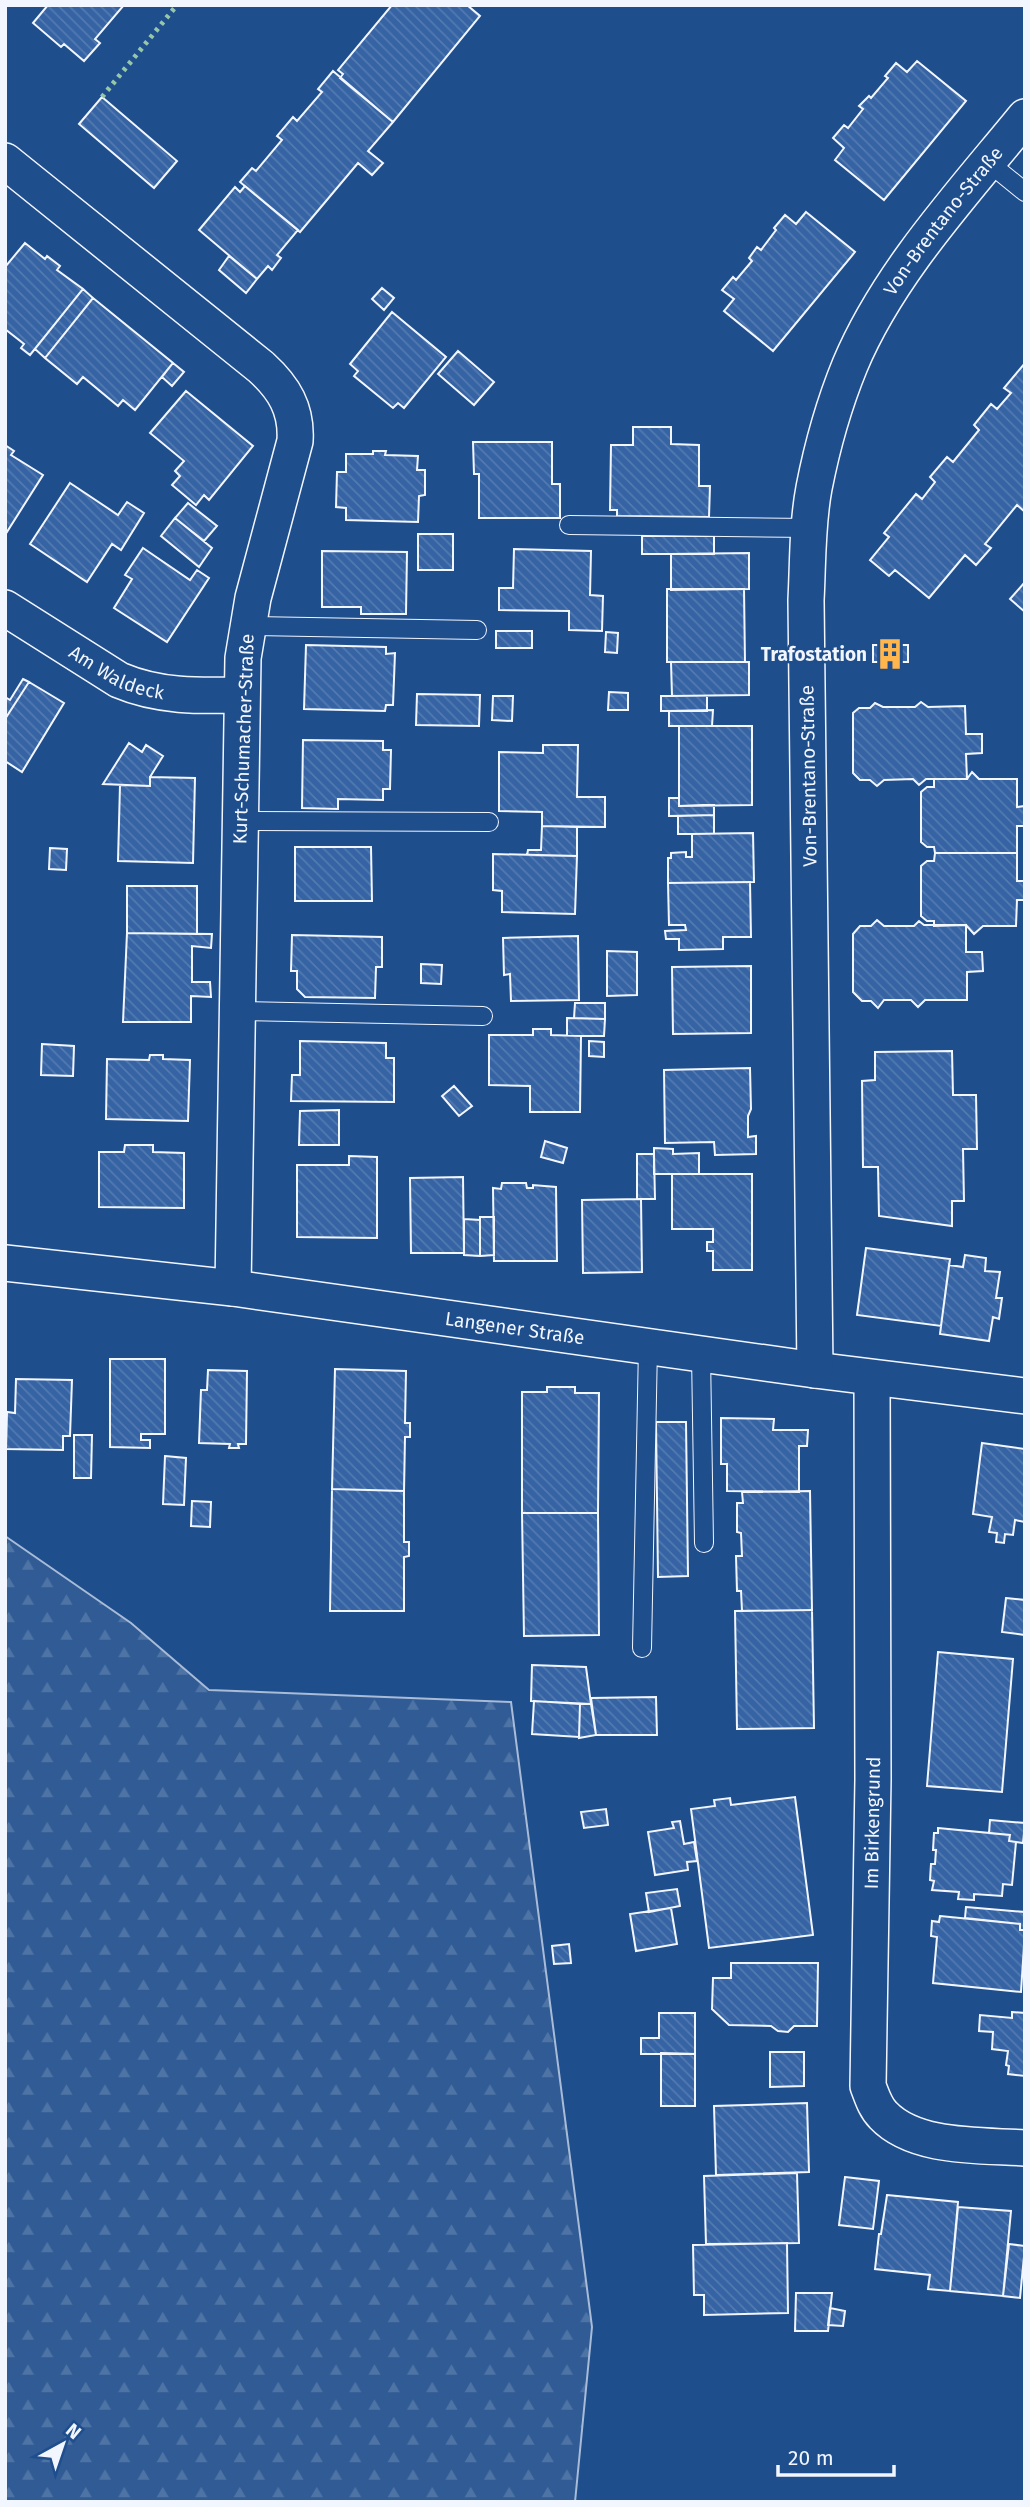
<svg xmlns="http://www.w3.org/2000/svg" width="1030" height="2507" viewBox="0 0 1030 2507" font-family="'Fira Sans',sans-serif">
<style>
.forest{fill:url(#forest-firs);stroke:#a8bbd7;stroke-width:2}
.building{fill:url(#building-back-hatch);stroke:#f2f6ff;stroke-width:2}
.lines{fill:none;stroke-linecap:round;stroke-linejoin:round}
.lane-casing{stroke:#f2f6ff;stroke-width:20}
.street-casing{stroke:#f2f6ff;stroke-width:38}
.lane{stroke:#1f4e8c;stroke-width:18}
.street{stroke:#1f4e8c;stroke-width:35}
.hedge{stroke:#97c8a6;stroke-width:5;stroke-dasharray:3.5 5;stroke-linecap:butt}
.labels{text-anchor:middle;stroke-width:5;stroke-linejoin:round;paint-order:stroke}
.street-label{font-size:19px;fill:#f2f6ff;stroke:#1f4e8c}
.poi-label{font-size:19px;font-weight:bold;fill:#f2f6ff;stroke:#1f4e8c;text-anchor:end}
</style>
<defs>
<pattern id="forest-firs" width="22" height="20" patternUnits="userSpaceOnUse" patternTransform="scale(1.75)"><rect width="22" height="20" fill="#305b95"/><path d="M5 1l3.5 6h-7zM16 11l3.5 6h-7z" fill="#4e73a5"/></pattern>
<pattern id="building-back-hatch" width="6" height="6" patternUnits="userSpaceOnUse" patternTransform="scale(1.75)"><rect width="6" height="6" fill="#3563a3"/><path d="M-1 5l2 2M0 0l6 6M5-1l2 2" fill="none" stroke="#537ab1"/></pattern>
</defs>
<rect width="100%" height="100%" fill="#1f4e8c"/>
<path class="forest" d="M5 1536 131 1623 209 1690 511 1702 592 2327 575 2502H5Z"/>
<path class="building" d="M48 5H124L95 39 100 43 84 61 64 44 61 47 33 23Z
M392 5H467L480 16 393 122 340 78 343 74 338 70Z
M917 61 966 101 884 200 835 160 844 148 833 138 844 125 848 128 863 109 859 106 869 96 871 98 888 78 885 76 896 63 907 72Z
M333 71 393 122 368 151 383 163 372 175 358 163 300 232 240 182 252 168 256 171 282 140 277 136 293 117 297 121 322 92 318 89Z
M102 97 177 161 154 188 79 124Z
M245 186 298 230 277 255 281 258 272 270 268 266 257 279 199 230 235 187 240 192Z
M806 212 855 252 773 351 724 311 734 299 722 290 733 277 736 280 752 261 749 258 757 247 761 250 776 230 774 228 785 215 796 224Z
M25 243 45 259 47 256 60 266 57 270 83 289 30 355 21 348 24 344 5 329V267Z
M229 256 257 279 246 293 219 270Z
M382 288 394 298 384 310 372 299Z
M83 289 93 298 45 358 35 349Z
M93 298 173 363 135 410 123 400 118 406 83 377 77 384 45 358Z
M392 312 446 357 404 408 398 403 393 408 354 376 358 371 350 364Z
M458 351 494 382 474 405 438 374Z
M173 363 184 372 172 386 162 377Z
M1025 363V512L1017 505 985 544 991 548 976 565 965 555 929 598 895 570 889 576 870 560 889 537 884 533 916 494 922 499 935 482 930 477 947 457 953 462 979 430 974 425 991 404 997 409 1011 393 1004 388Z
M186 391 253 446 209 500 204 495 196 505 172 485 180 476 175 471 184 461 150 433Z
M633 427H671V444L699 445V486H710L709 517 617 516V510H610L611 445H633Z
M473 442H552V484H560V518H479V474H474Z
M5 445 14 451 11 455 43 475 5 535Z
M373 451H386L385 455 418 456 417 470H425V495L419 496 418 522 346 520V508L336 507 337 472H346V454H373Z
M70 483 118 515 127 502 144 513 121 550 112 544 87 582 30 544Z
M188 503 217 526 204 541 175 518Z
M175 518 212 548 199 567 161 536Z
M418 534H453V570H418Z
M642 536H714V554H642Z
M143 548 190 580 197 570 209 578 167 642 114 608 132 579 125 575Z
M514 549 591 551 590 595 603 596 602 631 569 630V611L499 610V588H513Z
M322 551 407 552 406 614H361V607H322Z
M749 553V589L671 590V554Z
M1025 582V612L1010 599Z
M667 589H744L745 662H667Z
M496 631H532V648H496Z
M606 632 618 633 617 653 605 652Z
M306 645 386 647V654L395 653 393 705H386L385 711 304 709Z
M873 645H908V662H873Z
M671 662H749V695L672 696Z
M23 679 29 682 5 719V697L10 700Z
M29 682 64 703 22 772 5 761V719Z
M609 692 628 693V710H608Z
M417 694 480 695 479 726 416 725Z
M493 696H513L512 721 492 720Z
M661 696H707V711H661Z
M921 702 928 707 965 706 966 734H982V753L966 754 967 779H926L919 785 913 779 884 780 877 786 870 780H860L853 773V713L859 708H870L875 703 883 707H915Z
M713 710 712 726H669V711Z
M679 726H752V805L679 806Z
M303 740 383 741V750H391L390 789H383V800L338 799V809L302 808Z
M129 743 142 752 146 745 163 756 150 777V786L103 784Z
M543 745H578L577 797H605V827L542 826V812L499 811V752L543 753Z
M972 772 979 779H1017V807L1025 806V826H1017V853H935L934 847H927L921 842V792L927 787H934V779H967Z
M150 777 195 778 193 863 118 861 120 785 150 786Z
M669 798H679V806L714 805V815L669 816Z
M714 815V834H678V816Z
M542 826 577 827V856L527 855 528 850H541Z
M753 833 754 882 668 883V858H671V853L686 852V857H692V834Z
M295 847H371L372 901H295Z
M50 848 67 849 66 870 49 869Z
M935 853H1017V881H1025V900H1017L1016 926H983L974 934 966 925 934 926V921H927L921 916V866L927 861H934Z
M493 854 577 856 575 914 502 912V891L493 890Z
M750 882 751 937H723V949L679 950V939H666L665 931 686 930 685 925H669L668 883Z
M127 886H197V934L127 933Z
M877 920 884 926H914L919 921 924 925H966V952H982L983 971 967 972V1000H925L918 1007 911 1000H884L878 1008 871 1001H862L853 992V934L860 926H871Z
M127 933 212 934 211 948 192 946V982H210L211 997 191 996V1022H123Z
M292 935 382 937V967H376L375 998 305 997 297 989V971H291Z
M578 936 579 1000 511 1001 510 974 504 975 503 938Z
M607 951 637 952V995L607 996Z
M421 964 442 965 441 984 421 983Z
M751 966V1033L673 1034 672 967Z
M575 1003H605V1019L574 1018Z
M567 1018 605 1019 604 1036H567Z
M533 1029H551V1035L581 1036 580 1112H530V1086L489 1085V1035H533Z
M300 1041 386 1043V1058H394V1102L291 1101 292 1075H300Z
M589 1041 604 1042V1057L589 1056Z
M42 1044 74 1046 73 1076 41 1075Z
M952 1051 953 1095H976L977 1149H963L964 1201H952V1226L879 1216 878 1167H863L862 1081 875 1080V1052Z
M150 1055H163V1059L190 1060 188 1121 106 1119 107 1059 149 1060Z
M750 1068 751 1109 748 1116V1137L756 1136V1154L715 1155 714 1142 665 1143 664 1070Z
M454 1086 472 1106 459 1116 442 1096Z
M339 1110V1145H299L300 1111Z
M545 1141 567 1148 563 1163 541 1157Z
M125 1145H153V1152L184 1153V1208L99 1207V1152H124Z
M654 1148 673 1149V1154L699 1153V1174H654Z
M637 1154H654L655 1199H637Z
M349 1156 377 1157V1238L297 1237V1165H349Z
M672 1174H752V1270H713V1251H707V1242H713V1229H672Z
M463 1177 464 1253H411L410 1178Z
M502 1183H526L527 1188H533V1185L556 1187 557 1261H494L493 1188 501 1189Z
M641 1199 642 1272 583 1273 582 1200Z
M480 1217H494V1255L480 1256Z
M464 1219 480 1220V1256L464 1255Z
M866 1248 950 1259 941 1326 857 1315Z
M965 1255 986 1258 985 1271 1000 1272 996 1298H1002L999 1319 993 1317 989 1341 940 1334 949 1265 963 1267Z
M110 1359H165V1434H141V1440H150V1448L110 1447Z
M335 1369 406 1371 405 1423H410V1437H405L404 1491 332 1489Z
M208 1370 247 1371 246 1444H238L239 1448H229L230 1444 199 1443 201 1390H207Z
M16 1379 72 1380 70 1436H63V1450L6 1449 7 1412 15 1413Z
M547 1387H575V1393H599L598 1513H522V1392H547Z
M721 1418 774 1419 773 1430H808L807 1446H799V1492L727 1491V1464H721Z
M656 1422H686L688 1576 658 1577Z
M74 1435H92L91 1478H74Z
M982 1443 1025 1449V1522L1015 1520 1013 1535 1005 1534 1004 1543 996 1542 997 1533 989 1532 992 1517 973 1514Z
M165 1456 186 1458 184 1505 163 1504Z
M332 1489 404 1491V1542H409V1556L404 1557V1611H330Z
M810 1491 812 1610 742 1611 741 1591H737L736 1556H742L741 1533 737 1532V1503H743L742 1492Z
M192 1501 211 1502 210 1527 191 1526Z
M522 1513H598L599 1635 524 1636Z
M1006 1598 1025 1600V1635L1002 1632Z
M812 1610 814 1728 737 1729 735 1611Z
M938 1652 1013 1659 1002 1792 927 1786Z
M532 1665 586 1667 591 1704 531 1701Z
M656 1697 657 1735H596L591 1698Z
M534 1701 580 1704 579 1737 532 1734Z
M580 1704H591L596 1735 579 1738Z
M795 1797 813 1935 709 1948 691 1809 715 1806 714 1800 730 1798 731 1805Z
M606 1809 608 1825 584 1828 581 1812Z
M990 1820 1025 1823 1023 1843 1009 1841 1010 1835 989 1833Z
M680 1821 684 1844 694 1842 697 1861 687 1862 688 1870 655 1875 648 1832 674 1828 672 1822Z
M938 1828 1010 1835 1009 1841 1016 1842 1012 1885 1003 1884 1002 1896 974 1894V1900L958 1899 959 1892 932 1890 934 1881 930 1880 931 1864H935L936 1850H933L934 1833H938Z
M677 1889 680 1906 649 1912 646 1893Z
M966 1907 1025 1912V1930H1020V1924L965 1918Z
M671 1908 677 1944 636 1951 630 1914Z
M940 1916 1020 1924V1930H1025L1021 1992 933 1983 937 1937 931 1936 932 1921 939 1922Z
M569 1944 571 1963 554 1964 552 1946Z
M731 1963H818L817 2026H794L788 2032 778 2031 771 2026 729 2025 712 2009 713 1978H731Z
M1012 2012 1025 2013V2076L1008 2074 1009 2066 1006 2065 1008 2051 992 2049 993 2032 979 2031 980 2015 1012 2018Z
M659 2013H695V2054H641V2038H659Z
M770 2052H804V2086L770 2087Z
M661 2053 695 2054V2106H661Z
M807 2103 809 2172 716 2175 714 2106Z
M797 2173 799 2243 706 2244 704 2176Z
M845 2177 879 2181 873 2229 839 2225Z
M887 2195 958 2202 950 2291 928 2289 930 2275 875 2269 879 2234H881Z
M958 2207 1011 2211 1003 2296 950 2291Z
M787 2243 788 2313 704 2315V2295H694L693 2245Z
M1009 2244 1025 2246 1020 2298 1003 2296Z
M796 2293H832L828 2331H795Z
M830 2308 845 2311 843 2326 828 2325Z"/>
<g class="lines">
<defs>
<path id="lane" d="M988 162 1025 192
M569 525 809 528
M247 626 477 630
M239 821 489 822
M236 1011 483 1016
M701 1354 704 1543
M642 1648 648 1346"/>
<g id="street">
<path d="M5 161 261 367C284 388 297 409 295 441L253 598 243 658 233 1288"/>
<path id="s1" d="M5 608 119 680C159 697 199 696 241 695"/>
<path id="s2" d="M5 1263 233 1288 815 1370 1025 1396"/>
<path id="s3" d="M815 1370 806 600C808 563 807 525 814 488 822 447 834 404 850 365 888 274 963 193 1025 117"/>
<path d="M872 1378 873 1779 868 2086C872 2096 875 2107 883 2115 915 2149 981 2145 1025 2148"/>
</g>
</defs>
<use href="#lane" class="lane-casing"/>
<use href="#street" class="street-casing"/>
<use href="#lane" class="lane"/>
<use href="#street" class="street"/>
<path class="hedge" d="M102 97 177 5"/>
</g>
<defs>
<symbol id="building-bare" viewBox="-9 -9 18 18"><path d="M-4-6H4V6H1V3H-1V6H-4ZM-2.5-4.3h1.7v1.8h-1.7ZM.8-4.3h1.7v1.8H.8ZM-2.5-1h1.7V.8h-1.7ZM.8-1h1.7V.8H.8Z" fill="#ffb74d" stroke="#1f4e8c" stroke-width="2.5" paint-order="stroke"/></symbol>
</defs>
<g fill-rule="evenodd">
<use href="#building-bare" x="868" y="632" width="44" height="44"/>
</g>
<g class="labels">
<g class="street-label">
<text dy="7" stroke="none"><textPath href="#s3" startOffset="1183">Von-Brentano-Straße</textPath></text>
<text dy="7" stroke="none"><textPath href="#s1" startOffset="130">Am Waldeck</textPath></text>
<text transform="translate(243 739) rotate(-88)" y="7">Kurt-Schumacher-Straße</text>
<text transform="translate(808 776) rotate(-91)" y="7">Von-Brentano-Straße</text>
<text dy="7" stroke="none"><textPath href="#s2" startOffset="514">Langener Straße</textPath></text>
<text transform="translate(872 1823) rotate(-89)" y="7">Im Birkengrund</text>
</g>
<g class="poi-label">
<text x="867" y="661">Trafostation</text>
</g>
</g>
<rect width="1030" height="2507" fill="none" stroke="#f2f6ff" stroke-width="14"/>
<g transform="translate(63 2444) rotate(40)" stroke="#1f4e8c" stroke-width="5" paint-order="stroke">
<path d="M0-5L12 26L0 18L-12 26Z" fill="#f2f6ff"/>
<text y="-10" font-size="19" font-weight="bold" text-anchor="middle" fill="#f2f6ff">N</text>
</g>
<path d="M778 2465v10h116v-10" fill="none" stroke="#f2f6ff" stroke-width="3.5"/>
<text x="788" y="2465" font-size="21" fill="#f2f6ff" stroke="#1f4e8c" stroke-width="5" paint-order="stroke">20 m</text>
</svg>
